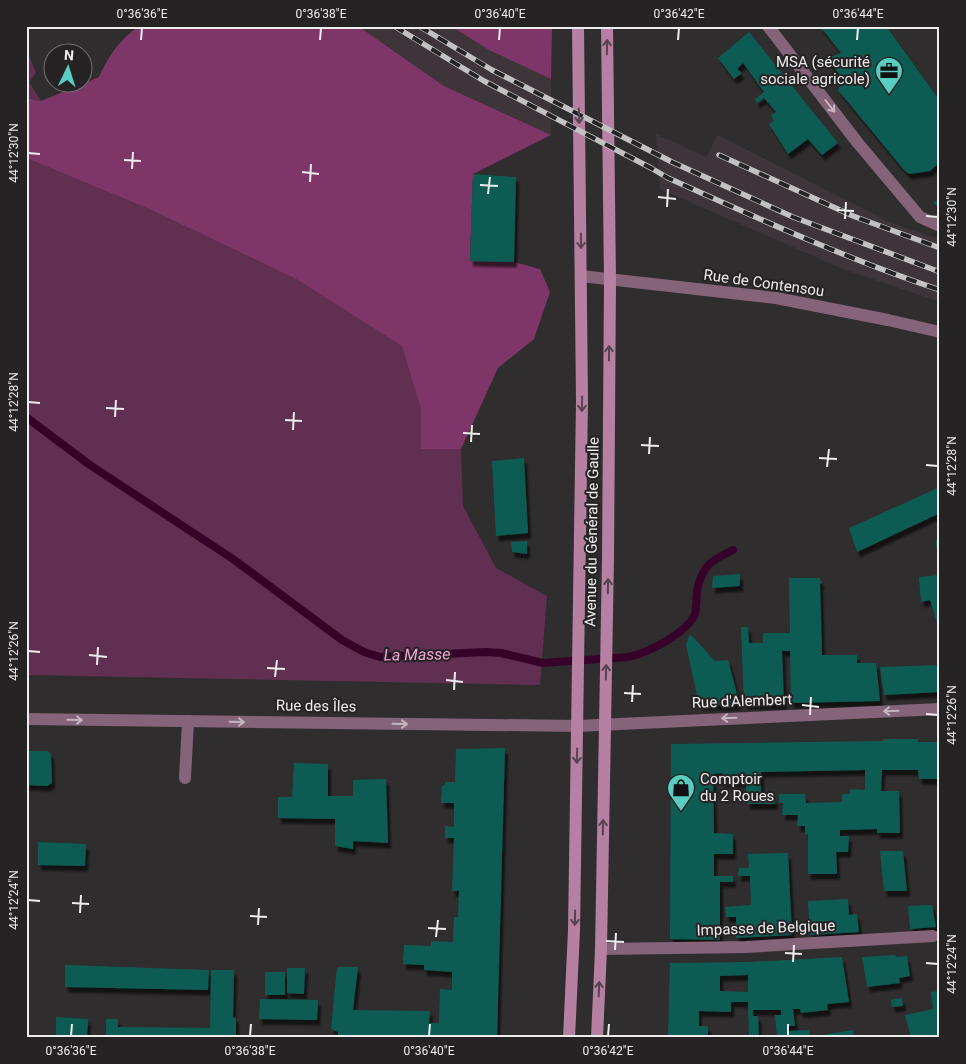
<svg xmlns="http://www.w3.org/2000/svg" width="966" height="1064" viewBox="0 0 966 1064" font-family="Roboto,sans-serif">
<style>
.built{fill:#3d353a}
.green{fill:#612f51}
.forest{fill:#7e3668}
.lines{fill:none;stroke-linecap:round;stroke-linejoin:round}
.stream{stroke:#360229;stroke-width:8}
.building{fill:#0e5b53;fill-rule:evenodd;filter:url(#shadow)}
.lane{stroke:#856378;stroke-width:12}
.street{stroke:#856378;stroke-width:12}
.secondary{stroke:#b580a2;stroke-width:12}
.rail-casing{stroke:#c4c1c3;stroke-width:5.5}
.rail{stroke:#262325;stroke-width:4;stroke-dasharray:11;stroke-linecap:butt}
.oneway{stroke:#584451}
.oneway2{stroke:#c4b5be}
.ticks{fill:none;stroke:#eeeced;stroke-width:2}
.labels{text-anchor:middle;stroke-width:4;stroke-linejoin:round;paint-order:stroke}
.poi-label{font-size:15px;fill:#eeeced;stroke:#262325;text-anchor:end}
.street-label{font-size:15px;fill:#eeeced;stroke:#262325}
.water-label{font-size:16px;font-style:italic;fill:#f5a2d8;stroke:#262325}
.neatline{fill:none;stroke:#eeeced;stroke-width:2}
.ticks-label{font-size:12px;text-anchor:middle;fill:#eeeced}
</style>
<defs>
<filter id="shadow"><feDropShadow dx="3" dy="5.5" stdDeviation="1" flood-color="#0009"/></filter>
</defs>
<rect width="100%" height="100%" fill="#302d2f"/>
<path class="built" d="M358 26H451L489 50 551 79V135L444 86Z
M656 134 706 157 718 135 891 223 940 239V302L843 269 660 189Z"/>
<path class="green" d="M26 48 36 73 29 82 41 101 26 98Z
M26 158 149 209 296 279 403 346 421 409V449H461L463 506 496 568 547 596 540 685 26 675Z"/>
<path class="forest" d="M140 26H358L444 86 551 135 473 174 470 260 514 262 540 269 550 292 534 339 498 368 461 449H421V409L402 346 296 279 149 209 26 158V98L41 101 99 77C107 58 121 37 140 26Z
M451 26H552L551 79 489 50Z"/>
<g class="lines">
<path class="stream" d="M26 417 90 465 233 559 342 640 364 652 380 657 486 652 501 653 543 663 628 657C648 653 687 633 695 614 697 607 696 598 697 591 702 565 712 560 733 550"/>
</g>
<path class="building" d="M820 26H886L940 101V138L937 139 940 146V162L930 171 909 174 904 170 838 90 844 80 827 59 841 53Z
M749 32 838 143 822 155 808 139 788 154 769 124 774 121 771 115 776 112 764 98 757 103 755 99 764 92 743 63 737 69 742 73 734 79 718 58Z
M473 174 516 177 514 262 470 261Z
M940 200V208L933 203Z
M524 458 528 533 496 536 492 461Z
M940 487V513L857 552 849 528Z
M936 540H940V565L938 566Z
M527 541V554L512 552 511 542Z
M740 574V586L712 588 713 576Z
M940 575V629H939L930 600 921 602 919 577Z
M789 578H820V581H822V584L820 583 822 655H857V663H876L880 701 791 703 790 651H782L784 704H744L741 627H748L749 643H763V633H790Z
M690 634 715 661 728 660 737 694 738 705H699L686 644Z
M940 665V692L884 695 880 667Z
M883 739H918V742H940V779H919L918 770H882L881 791H899L900 833H877V829L840 830V836H849L848 852H836L837 874H808V834L805 835V826H797L798 815H782L783 803H779V794H805L806 803 842 802V794H850V789L865 790V770L761 772V798H775V804H747L746 782H722V773L713 774 714 833 733 834V854H714V876H733V882H720V940L670 939 671 744 883 741Z
M505 748 497 1038H338V1032L331 1029 337 967H358L353 1010 430 1011 429 1023H439L440 989 452 990V972L424 970V965L403 964 404 945 431 946V941L453 942 454 917H458L459 891H452L454 838H445V826L454 827V803H441L442 786 445 785V782H455L456 749Z
M26 751H48L51 754 52 783 47 786 26 785Z
M294 763 328 764V796H353V780L386 779 388 843 353 841V849L335 846V819L278 818V797H292Z
M38 842 86 844 85 866 38 865Z
M880 851H903L907 891H884Z
M788 853 792 935 736 938V917H726L725 907 751 905 750 876H738L739 868H749L748 854Z
M848 899 849 915 857 914 859 932 810 935 808 901Z
M932 905 936 927 910 929 908 906Z
M895 955 896 957 907 956 910 976 899 978 900 983 867 987 862 957Z
M842 957 849 1002 827 1004 828 1010 801 1013 800 1009H793L795 1026H788L789 1031 809 1030 810 1038H777L775 1015H781V1010H753V1016H758L759 1038H749L748 1002H731V1012L699 1011V1026H708V1038H668L670 963 748 962ZM748 975V992L720 991V976Z
M65 965 209 970 208 990 65 987Z
M287 968H305L304 994 287 993Z
M211 970H234L233 1017 236 1018V1038H106V1019H118V1027L210 1028Z
M265 972H285V995H265Z
M940 991V1038H911L905 1015 933 1009 931 992Z
M902 998 903 1006 892 1007 891 1000Z
M260 999 318 1000 317 1020 259 1019Z
M56 1017 88 1019 87 1038H56Z
M853 1030 854 1038H810V1037Z"/>
<g class="lines">
<path class="lane" d="M768 26 857 142 920 217 940 226
M185 778 188 721"/>
<path class="street" d="M581 276 776 298 888 320 940 332
M26 719 577 726 940 709
M601 949 746 947 933 936"/>
<path class="secondary" d="M569 1038 574 930 582 401 578 26
M597 1038 601 949 608 558 610 281 607 26"/>
<defs>
<path id="rail" d="M394 26 484 81 651 168 668 178C757 218 847 259 940 290
M419 26 492 70 672 162 793 217 940 272
M719 155 853 216 940 248"/>
</defs>
<use href="#rail" class="rail-casing"/>
<use href="#rail" class="rail"/>
</g>
<defs><path id="oneway-shaft" d="M-6 0H5M1.5-3L5.5 0L1.5 3" fill="none" stroke-width="1.6" stroke-linecap="round" stroke-linejoin="round" transform="scale(1.25)"/></defs>
<g class="oneway">
<use href="#oneway-shaft" transform="translate(607 47) rotate(-89)"/>
<use href="#oneway-shaft" transform="translate(579 116) rotate(89)"/>
<use href="#oneway-shaft" transform="translate(581 241) rotate(89)"/>
<use href="#oneway-shaft" transform="translate(609 353) rotate(-90)"/>
<use href="#oneway-shaft" transform="translate(582 404) rotate(91)"/>
<use href="#oneway-shaft" transform="translate(608 586) rotate(-89)"/>
<use href="#oneway-shaft" transform="translate(606 672) rotate(-89)"/>
<use href="#oneway-shaft" transform="translate(577 756) rotate(91)"/>
<use href="#oneway-shaft" transform="translate(603 827) rotate(-89)"/>
<use href="#oneway-shaft" transform="translate(575 918) rotate(91)"/>
<use href="#oneway-shaft" transform="translate(599 989) rotate(-88)"/>
</g>
<g class="oneway2">
<use href="#oneway-shaft" transform="translate(830 106) rotate(52)"/>
<use href="#oneway-shaft" transform="translate(891 711) rotate(178)"/>
<use href="#oneway-shaft" transform="translate(729 718) rotate(178)"/>
<use href="#oneway-shaft" transform="translate(75 720) rotate(1)"/>
<use href="#oneway-shaft" transform="translate(237 722) rotate(1)"/>
<use href="#oneway-shaft" transform="translate(400 724) rotate(1)"/>
</g>
<path class="ticks" d="M141 40 142 28M320 40 321 28M499 40 500 28M678 40 679 28M857 40 858 28M28 153 40 154M124 160 141 161M132 169 133 152M302 172 319 174M310 182 311 164M480 185 498 186M488 194 490 177M658 197 676 199M667 207 668 189M837 210 854 211M926 216 938 217M845 219 846 202M28 402 40 403M106 408 124 409M115 417 116 400M285 420 302 421M293 430 294 412M463 433 480 434M471 442 472 425M641 445 659 446M649 454 650 437M819 458 837 459M926 465 938 466M827 467 829 449M28 651 40 652M89 655 107 657M97 665 98 647M267 668 285 669M275 677 277 660M446 680 463 682M454 690 455 672M624 693 641 694M632 702 633 685M802 705 819 707M926 714 938 715M810 715 811 697M28 900 40 901M72 903 89 904M80 913 81 895M250 916 267 917M258 925 259 908M428 928 446 929M436 937 438 920M606 941 624 942M615 950 616 933M785 953 802 954M793 962 794 945M926 963 938 964M71 1036 72 1024M250 1036 251 1024M429 1036 430 1024M608 1036 609 1024M788 1036V1024"/>
<defs>
<symbol id="office-pin" viewBox="-11 -11 22 30"><path d="M0 17L-7.5 6A9.5 9.5 0 1 1 7.5 6Z" fill="#58cec0" stroke="#262325"/><path d="M-6-3h4V-5.5h4V-3h4V5H-6ZM-1-4.5V-3h2v-1.5ZM-6 0V1H6V0Z" fill="#111"/></symbol>
<symbol id="shop-pin" viewBox="-11 -11 22 30"><path d="M0 17L-7.5 6A9.5 9.5 0 1 1 7.5 6Z" fill="#58cec0" stroke="#262325"/><path d="M-5-2.5h2.3a2.7 3.5 0 0 1 5.4 0H5L5.5 6h-11ZM-1.5-2.5h3a1.5 2.3 0 0 0-3 0Z" fill="#111"/></symbol>
</defs>
<g fill-rule="evenodd">
<use href="#office-pin" x="873" y="55" width="32" height="43"/>
<use href="#shop-pin" x="665" y="772" width="32" height="43"/>
</g>
<g class="labels">
<g class="poi-label">
<text x="870" y="67">MSA (sécurité<tspan x="870" dy="17">sociale agricole)</tspan></text>
<text x="700" y="784" text-anchor="start">Comptoir<tspan x="700" dy="17">du 2 Roues</tspan></text>
</g>
<g class="street-label">
<text transform="translate(764 283) rotate(8)" y="5">Rue de Contensou</text>
<text transform="translate(592 532) rotate(-89)" y="5">Avenue du Général de Gaulle</text>
<text transform="translate(742 701) rotate(-2)" y="5">Rue d'Alembert</text>
<text transform="translate(316 706) rotate(1)" y="5">Rue des Îles</text>
<text transform="translate(766 928) rotate(-2)" y="5">Impasse de Belgique</text>
</g>
<g class="water-label">
<text transform="translate(417 654) rotate(-1)" y="6">La Masse</text>
</g>
</g>
<rect width="966" height="1064" fill="none" stroke="#262325" stroke-width="55"/>
<g transform="translate(68 68) rotate(4)"><circle r="24" fill="#262325" stroke="#767375"/>
<path d="M0-4L9 19L0 12L-9 19Z" fill="#58cec0"/>
<text y="-8" font-size="14" font-weight="bold" text-anchor="middle" fill="#eeeced">N</text>
</g>
<rect x="28" y="28" width="910" height="1008" class="neatline"/>
<g class="ticks-label">
<text x="142" y="18">0°36'36"E</text>
<text x="321" y="18">0°36'38"E</text>
<text x="500" y="18">0°36'40"E</text>
<text x="679" y="18">0°36'42"E</text>
<text x="858" y="18">0°36'44"E</text>
<text transform="translate(14 153) rotate(-90)" y="4">44°12'30"N</text>
<text transform="translate(952 217) rotate(-90)" y="4">44°12'30"N</text>
<text transform="translate(14 402) rotate(-90)" y="4">44°12'28"N</text>
<text transform="translate(952 466) rotate(-90)" y="4">44°12'28"N</text>
<text transform="translate(14 651) rotate(-90)" y="4">44°12'26"N</text>
<text transform="translate(952 715) rotate(-90)" y="4">44°12'26"N</text>
<text transform="translate(14 900) rotate(-90)" y="4">44°12'24"N</text>
<text transform="translate(952 964) rotate(-90)" y="4">44°12'24"N</text>
<text x="71" y="1055">0°36'36"E</text>
<text x="250" y="1055">0°36'38"E</text>
<text x="429" y="1055">0°36'40"E</text>
<text x="608" y="1055">0°36'42"E</text>
<text x="788" y="1055">0°36'44"E</text>
</g>
</svg>
